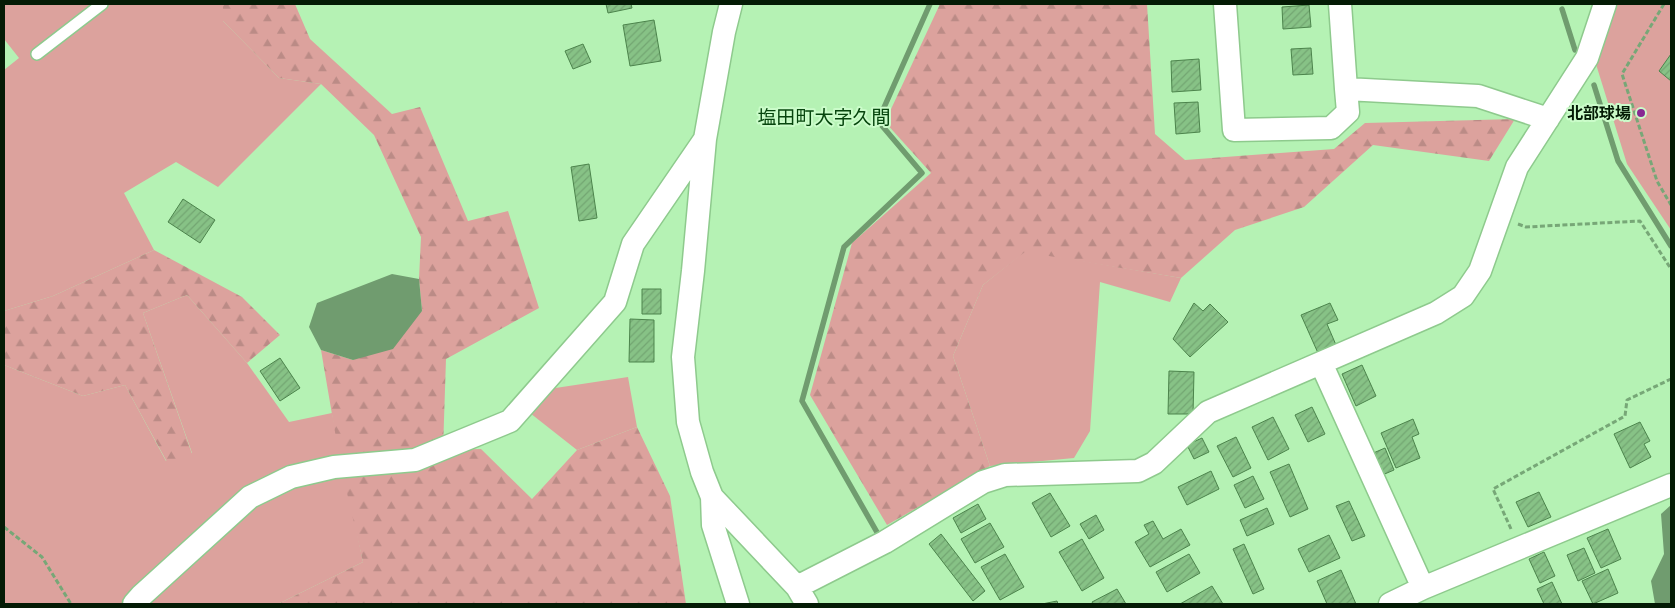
<svg xmlns="http://www.w3.org/2000/svg" width="1675" height="608" viewBox="0 0 1675 608" font-family="Quicksand,'Noto Sans JP',sans-serif">
<style>
.grass{fill:#dca29d}
.forest{fill:url(#forest-firs)}
.water{fill:#709c6f}
.lines{fill:none;stroke-linecap:round;stroke-linejoin:round}
.stream{stroke:#709c6f;stroke-width:5.5}
.building{fill:url(#building-hatch);stroke:#4c844c}
.service-casing{stroke:#8eca8d;stroke-width:14}
.minor-casing{stroke:#8eca8d;stroke-width:25}
.path{stroke:#77a777;stroke-width:3;stroke-dasharray:5 2.5;stroke-linecap:butt}
.service{stroke:#fff;stroke-width:11}
.minor{stroke:#fff;stroke-width:22}
.poi-dot{fill:#882892;stroke:#cbfcca;stroke-width:2}
.labels{text-anchor:middle;stroke-width:4;stroke-linejoin:round;paint-order:stroke}
.poi-label{font-size:16px;font-weight:bold;fill:#041b05;stroke:#cbfcca;text-anchor:end}
.quarter-label{font-size:19px;fill:#06450d;stroke:#cbfcca}
</style>
<defs>
<pattern id="forest-firs" width="22" height="20" patternUnits="userSpaceOnUse" patternTransform="scale(1.25)"><rect width="22" height="20" fill="#dca29d"/><path d="M5 1l3.5 6h-7zM16 11l3.5 6h-7z" fill="#bb8b86"/></pattern>
<pattern id="building-hatch" width="6" height="6" patternUnits="userSpaceOnUse" patternTransform="scale(1.25)"><rect width="6" height="6" fill="#87c286"/><path d="M-1 1l2-2M0 6l6-6M5 7l2-2" fill="none" stroke="#73a672"/></pattern>
</defs>
<rect width="100%" height="100%" fill="#b5f2b4"/>
<path class="grass" d="M4 4H223V21L279 78 321 84 218 187 176 162 124 193 154 250 53 296 4 311V70L19 58 4 39Z
M1617 4H1671V230L1627 164 1595 61Z
M1025 251 1181 278 1170 302 1100 282 1090 431 1074 458 990 466 953 356 983 285Z
M187 295 247 363 289 422 332 413 363 562 278 604H4V365L83 396 125 385 166 461 192 453 143 313Z
M628 377 637 427 577 450 530 413 549 389Z"/>
<path class="forest" d="M223 4H295L310 39 392 114 420 107 468 221 508 211 539 308 446 359 443 450 481 449 532 499 577 450 637 427 670 496 686 604H278L363 562 341 467 321 350 353 360 422 311 419 279 421 237 374 135 321 84 279 78 223 21Z
M940 4H1147L1155 134 1185 160 1334 149 1365 123 1515 119 1489 161 1373 145 1304 207 1235 230 1181 278 1025 252 983 285 953 356 990 466 887 525 810 395 852 243 931 173 885 122Z
M154 250 242 297 280 335 247 363 187 295 143 313 192 454 167 462 125 385 83 396 4 365V311L53 296Z"/>
<path class="water" d="M392 274 419 279 422 311 393 349 353 360 321 350 309 327 317 303Z
M1671 505V604H1655L1651 581 1664 554 1661 514Z"/>
<g class="lines">
<path class="stream" d="M1562 9 1575 50
M1594 85 1618 161 1671 246
M878 534 802 401 844 247 922 173 878 121 930 4"/>
</g>
<path class="building" d="M606 4H631L632 8 608 13Z
M1309 5 1311 27 1283 29 1282 7Z
M654 20 661 61 630 66 623 25Z
M583 44 591 62 573 69 565 51Z
M1311 48 1313 74 1293 75 1291 49Z
M1671 54V81L1659 71Z
M1199 59 1201 90 1172 92 1171 61Z
M1198 102 1200 132 1176 134 1174 103Z
M589 164 597 218 579 221 571 167Z
M183 199 215 220 200 243 168 222Z
M642 289H661V314H642Z
M1194 303 1203 311 1210 304 1228 322 1190 357 1173 339Z
M1330 303 1338 320 1327 324 1336 345 1318 353 1301 315Z
M630 319 654 320V362H629Z
M280 358 300 388 280 401 260 371Z
M1362 365 1376 396 1356 406 1342 374Z
M1169 371 1194 372 1193 414H1168Z
M1312 407 1325 434 1308 442 1295 415Z
M1273 417 1289 449 1268 460 1252 427Z
M1413 419 1419 434 1412 437 1420 458 1396 468 1381 433Z
M1640 422 1650 441 1644 444 1651 457 1630 468 1614 434Z
M1236 437 1251 468 1233 477 1217 446Z
M1202 438 1209 452 1194 459 1187 445Z
M1385 448 1394 470 1380 476 1371 454Z
M1289 464 1308 509 1290 517 1270 472Z
M1211 471 1219 489 1187 505 1178 487Z
M1253 476 1264 499 1245 508 1234 485Z
M1539 492 1551 517 1528 527 1516 502Z
M1050 493 1070 526 1051 537 1032 503Z
M1349 501 1365 536 1352 541 1336 506Z
M978 504 986 519 961 533 953 518Z
M1267 508 1274 524 1247 536 1240 520Z
M1096 515 1104 530 1089 539 1080 524Z
M1153 521 1163 539 1181 529 1190 545 1150 567 1135 542 1149 534 1144 525Z
M990 523 1004 547 975 563 961 539Z
M1608 529 1621 559 1601 568 1587 538Z
M941 534 985 591 973 601 929 544Z
M1329 535 1340 558 1309 572 1298 549Z
M1082 539 1104 578 1082 591 1059 552Z
M1244 544 1264 589 1253 594 1233 549Z
M1584 548 1595 573 1578 581 1567 555Z
M1544 552 1555 576 1540 583 1529 559Z
M1005 554 1024 587 1000 600 981 567Z
M1189 554 1200 573 1167 592 1156 572Z
M1608 569 1618 593 1593 604 1582 581Z
M1341 570 1356 604H1327L1317 581Z
M1552 582 1562 604H1544L1537 589Z
M1212 586 1223 604H1180Z
M1117 589 1126 604H1093L1092 602Z
M1057 601 1058 604H1042Z"/>
<g class="lines">
<defs>
<path id="service" d="M37 54 102 4"/>
<path id="minor" d="M731 4 724 32 705 139 693 271 683 357 688 422 702 472 712 497 713 525 738 604
M1225 4 1234 130 1331 128 1348 112 1346 89
M1340 4 1346 89 1478 96 1548 119
M1321 363 1423 588
M712 497 797 587 807 604
M797 587 885 542 983 482 1005 475 1138 471 1154 463 1208 412 1436 313 1463 296 1480 271 1517 167 1587 58 1605 4
M134 604 141 596 250 497 291 477 334 467 415 460 510 421 615 302 633 244 705 139
M1390 604 1423 588 1671 485"/>
</defs>
<use href="#service" class="service-casing"/>
<use href="#minor" class="minor-casing"/>
<path class="path" d="M1664 4 1622 74 1657 181 1671 205
M1518 224 1526 227 1640 221 1671 269
M4 527 42 557 71 604
M1511 529 1493 489 1625 416 1627 400 1671 379"/>
<use href="#service" class="service"/>
<use href="#minor" class="minor"/>
</g>
<circle class="poi-dot" cx="1641" cy="113" r="5"/>
<g class="labels">
<g class="poi-label">
<text x="1631" y="119">北部球場</text>
</g>
<g class="quarter-label">
<text x="824" y="124">塩田町大字久間</text>
</g>
</g>
<rect width="1675" height="608" fill="none" stroke="#041b05" stroke-width="10"/>
</svg>
